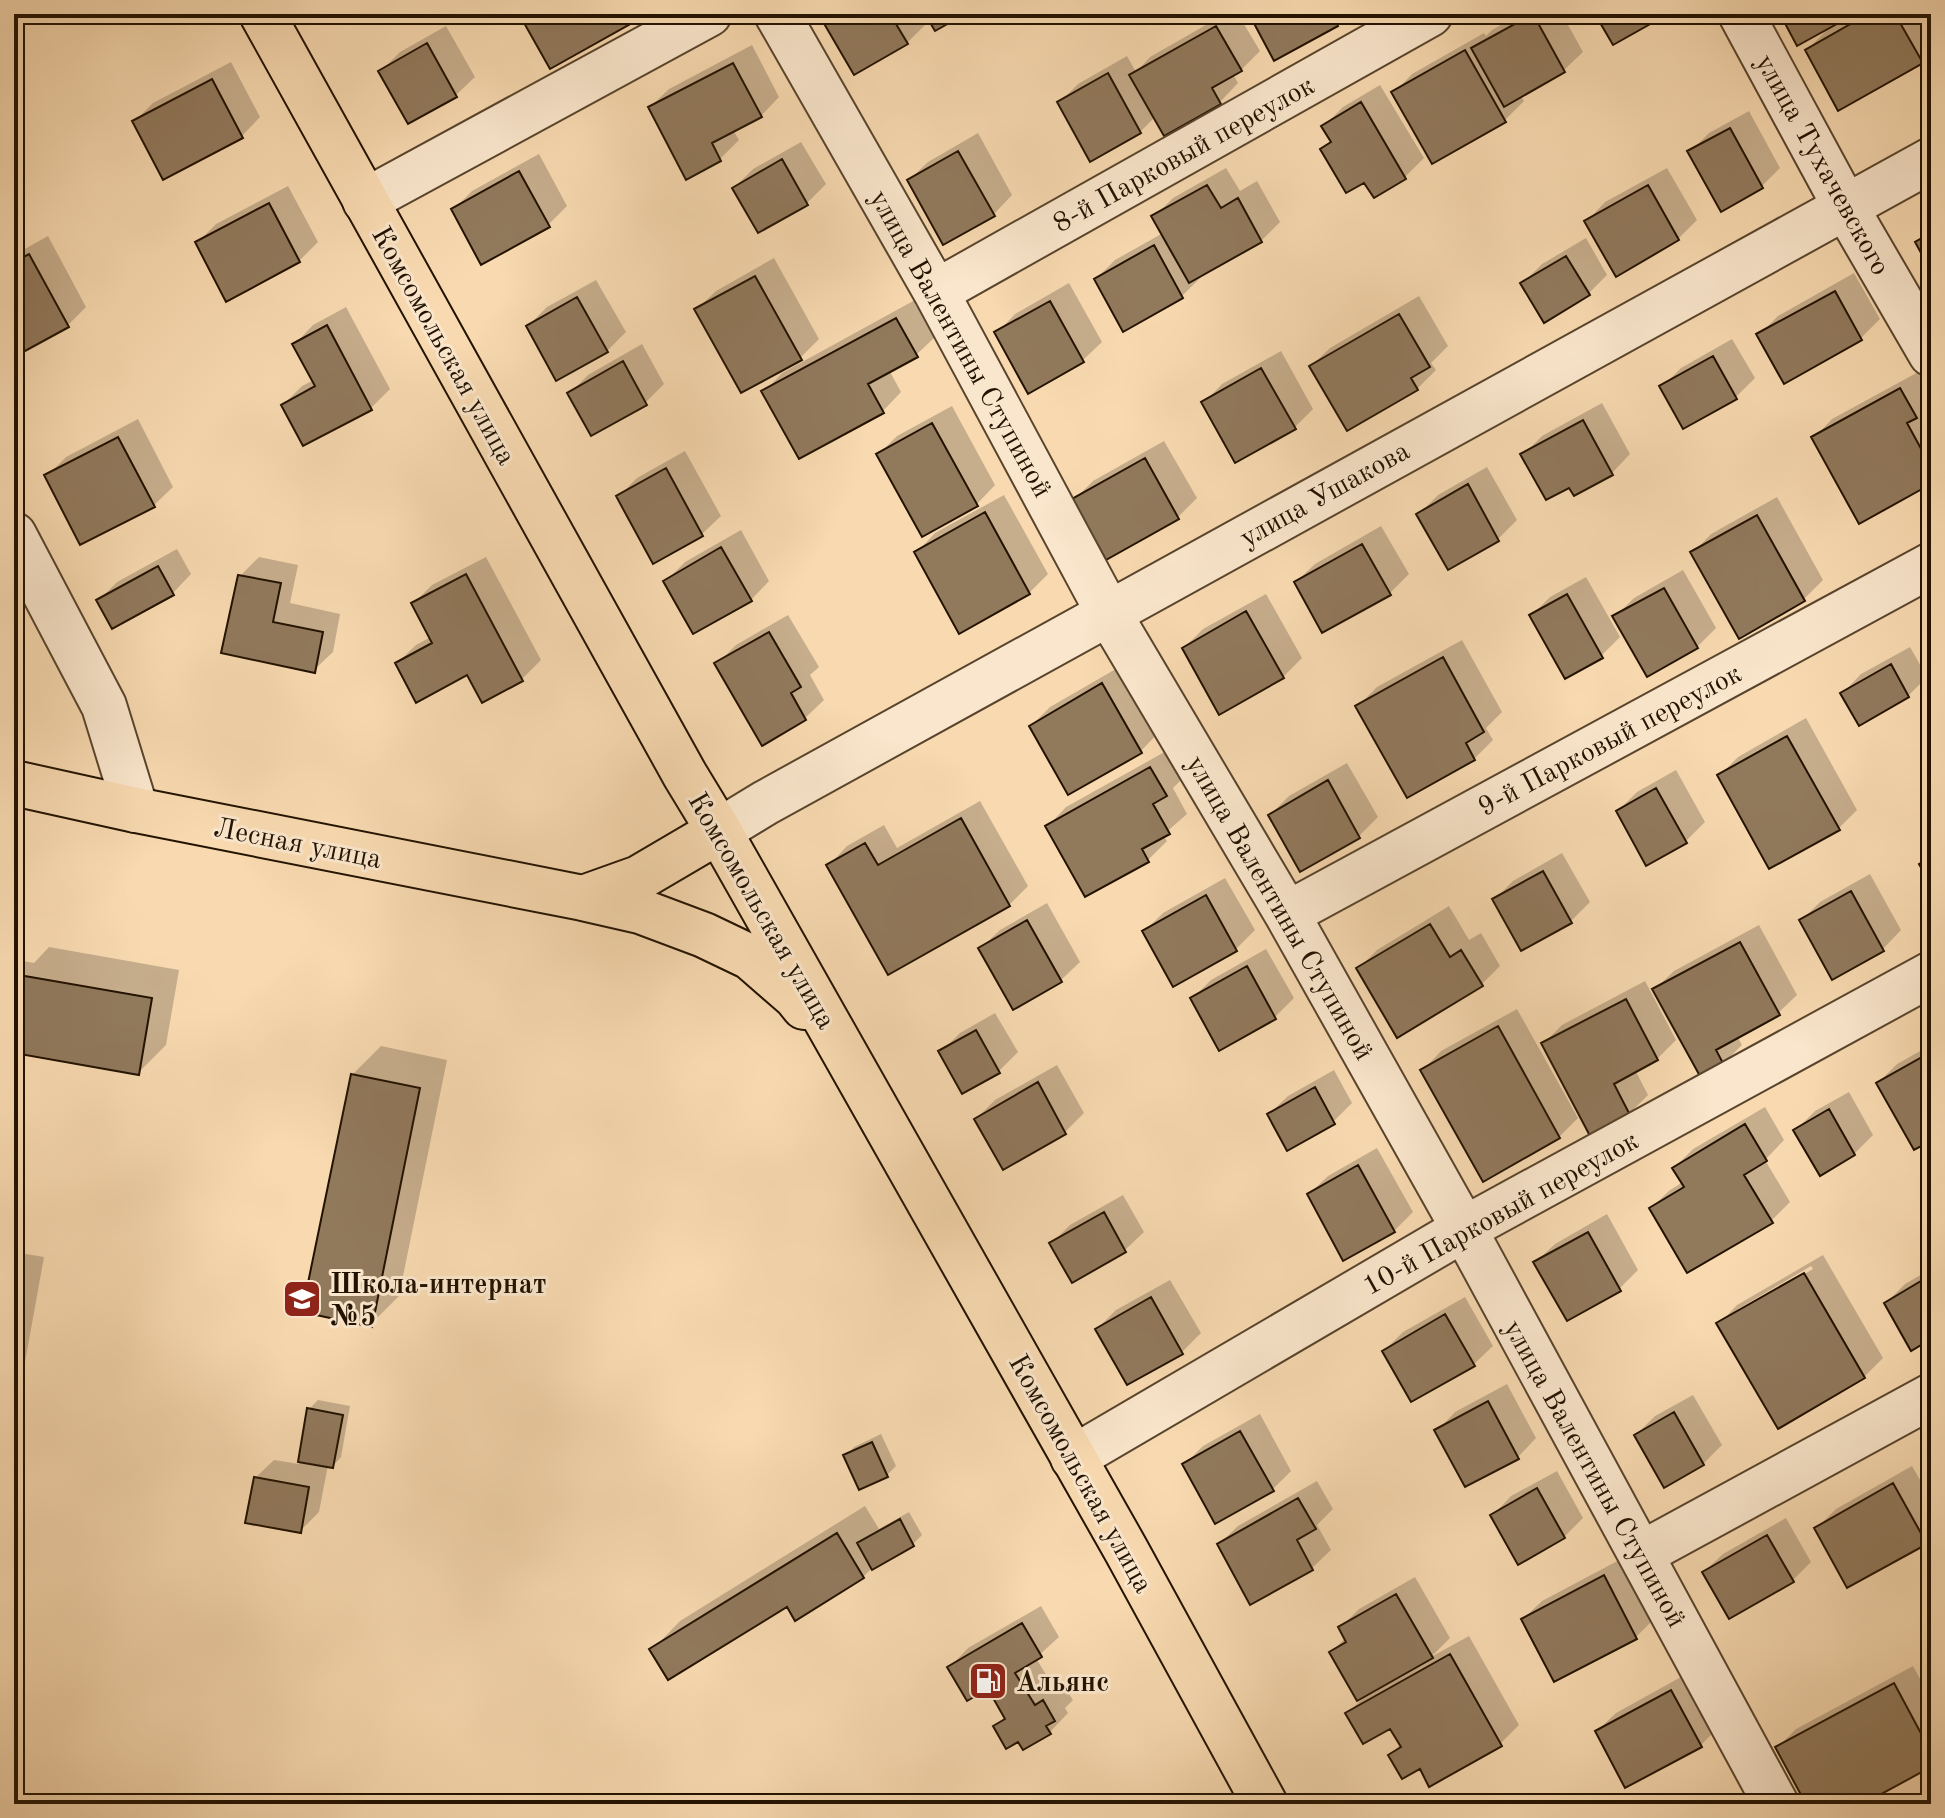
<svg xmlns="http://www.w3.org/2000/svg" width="1945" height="1818" viewBox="0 0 1945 1818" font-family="'Old Standard TT',serif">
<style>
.shadow{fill:#0003;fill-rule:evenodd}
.building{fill:#91795c;stroke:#221200;stroke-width:2}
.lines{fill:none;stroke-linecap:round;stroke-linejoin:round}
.minor-casing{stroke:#58442c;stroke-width:48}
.major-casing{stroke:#221200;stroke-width:48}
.minor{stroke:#fae6cc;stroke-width:44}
.major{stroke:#f8d9b0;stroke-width:44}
.labels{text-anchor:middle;stroke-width:6;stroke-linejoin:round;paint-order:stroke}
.street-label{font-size:28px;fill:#221200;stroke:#fae6cc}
.poi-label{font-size:28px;font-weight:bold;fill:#221200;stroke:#fae6cc;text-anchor:start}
</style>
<rect width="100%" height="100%" fill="#f8d9b0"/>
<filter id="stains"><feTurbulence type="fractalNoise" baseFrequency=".0025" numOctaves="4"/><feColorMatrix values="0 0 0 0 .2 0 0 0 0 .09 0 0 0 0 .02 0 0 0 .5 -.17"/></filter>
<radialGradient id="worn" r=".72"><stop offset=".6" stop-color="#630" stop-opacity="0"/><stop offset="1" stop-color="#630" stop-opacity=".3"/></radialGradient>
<path class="shadow" d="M522 14H638L631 21Z
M831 14H920L926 24 907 43 825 20Z
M1225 14H1238L1260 51 1241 70 1233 74 1238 83 1220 102 1155 117 1140 132 1059 103 1078 84 1127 56 1136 72 1150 57Z
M1251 14H1347L1337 25Z
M1520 14H1562L1583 52 1564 70 1520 95 1524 101 1505 120 1433 161 1394 93 1412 74 1484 33 1486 36 1492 30Z
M1782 14H1851L1847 20 1857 14H1924L1931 27V52L1922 62 1807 50 1831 26Z
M446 26 475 77 456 95 381 71 400 52Z
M752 45 779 97 761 116 733 130 739 140 720 159 650 107 669 89Z
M231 62 260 117 242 136 134 122 153 103Z
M1380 85 1424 158 1405 177 1375 195 1365 180 1323 149 1332 140 1324 126 1343 107Z
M1749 111 1780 168 1762 186 1690 152 1709 133Z
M978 133 1012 195 994 214 909 180 928 162Z
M801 142 826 184 807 203 759 230 734 188 753 169Z
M539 154 567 206 548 225 453 210 472 191Z
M1226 168 1240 191 1257 181 1280 222 1261 241 1200 275 1201 277 1182 296 1124 329 1096 279 1115 260 1163 233 1154 217 1173 198Z
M1667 168 1697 220 1678 239 1587 221 1605 202Z
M288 186 318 242 299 261 197 243 216 224Z
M48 236 86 307 67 326 14 355V255Z
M1586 238 1607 275 1588 294 1523 283 1542 264Z
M774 258 819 339 800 358 697 309 716 291Z
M1854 273 1880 319 1861 338 1785 381 1759 335 1778 316Z
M596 280 626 332 607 351 528 326 547 307Z
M1069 283 1102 342 1083 360 997 333 1015 314Z
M1419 296 1448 346 1431 363 1436 370 1417 389 1311 366 1330 348Z
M915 300 935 337 916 355 889 370 901 392 883 411 764 392 782 373Z
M346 307 390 389 371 408 304 444 283 405 302 386 314 380 295 344 313 325Z
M1732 339 1755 378 1736 397 1684 427 1662 387 1681 368Z
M642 344 664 384 645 403 569 394 588 375Z
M1281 351 1313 409 1295 427 1204 403 1222 384Z
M1920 371 1931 391V401L1926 406 1931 414V482L1814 438 1832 419Z
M1602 403 1630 454 1612 473 1569 485 1523 455 1542 436Z
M952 406 995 485 977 504 878 455 897 436Z
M138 419 173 487 154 505 47 476 66 457Z
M1164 441 1197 498 1178 517 1106 557 1074 500 1093 481Z
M685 451 721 516 702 534 654 561 618 497 637 478Z
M1487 467 1517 520 1498 539 1448 567 1419 514 1438 495Z
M1004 495 1048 574 1029 593 917 552 935 533Z
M1777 497 1823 580 1804 599 1740 636 1693 553 1711 534Z
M1381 526 1409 574 1390 593 1296 582 1315 564Z
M741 530 769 581 751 600 666 581 685 562Z
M177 549 191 574 173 593 98 601 117 582Z
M259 557 298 565 290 603 340 614 333 652 314 670 224 652 240 576Z
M486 557 541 660 522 679 397 663 416 645 431 637 413 604 432 585Z
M1683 570 1716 628 1697 647 1615 617 1634 598Z
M1586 577 1620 637 1601 656 1531 616 1550 597Z
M1266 594 1302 658 1283 677 1184 648 1203 629Z
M788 615 819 667 810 675 824 700 805 718 763 743 717 664 736 645Z
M1462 640 1502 712 1486 728 1493 740 1474 759 1358 706 1377 687Z
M1910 647 1927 677 1908 696 1843 693 1861 674Z
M1121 666 1159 732 1141 751 1031 726 1050 707Z
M1806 718 1857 810 1839 828 1719 776 1738 757Z
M1170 749 1185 776 1173 788 1187 814 1163 835 1167 841 1148 860 1086 895 1048 826 1066 807Z
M1347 763 1378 817 1359 836 1300 869 1270 815 1289 796Z
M1676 770 1705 822 1686 841 1647 863 1618 811 1637 792Z
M980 801 1028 886 1009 905 829 865 847 846 884 825 897 848Z
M1562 853 1590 902 1571 921 1494 900 1513 881Z
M1870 874 1901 930 1883 949 1801 921 1820 902Z
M1225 878 1255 930 1236 949 1174 984 1144 932 1163 913Z
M1047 903 1080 962 1061 980 981 948 1000 930Z
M1449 906 1469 940 1481 933 1500 966 1481 985 1358 969 1377 950Z
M1759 925 1797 995 1778 1013 1737 1036 1742 1045 1723 1064 1655 989 1674 971Z
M49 947 179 970 166 1045 138 1073 25 1053 14 1113V959L34 963Z
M1266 949 1294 998 1275 1017 1220 1048 1192 999 1211 980Z
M1645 981 1676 1040 1657 1059 1635 1070 1648 1095 1629 1114 1543 1044 1562 1025Z
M1517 1009 1578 1118 1559 1137 1423 1070 1441 1051Z
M995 1013 1018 1052 999 1071 963 1091 941 1052 960 1033Z
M1931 1045V1139L1878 1083 1897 1064Z
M381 1046 447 1060 399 1296 371 1324 352 1075Z
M1057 1065 1084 1113 1065 1132 1003 1167 976 1119 995 1100Z
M1334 1070 1352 1103 1333 1122 1269 1114 1288 1096Z
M1849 1092 1873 1135 1854 1154 1796 1130 1815 1111Z
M1765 1107 1784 1140 1765 1160 1790 1202 1771 1221 1651 1208 1670 1190 1683 1182 1674 1168 1693 1149Z
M1377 1148 1413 1212 1394 1231 1309 1194 1328 1176Z
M1123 1195 1144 1232 1125 1250 1052 1243 1070 1225Z
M1607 1214 1638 1270 1619 1289 1536 1262 1555 1244Z
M14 1252 44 1257 16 1412 14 1414Z
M1823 1255 1883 1358 1864 1377 1719 1324 1737 1305ZM1811 1266 1813 1269 1738 1313V1309Z
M1931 1269V1337L1886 1303 1905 1284Z
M1170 1280 1201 1333 1182 1352 1097 1329 1116 1310Z
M1465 1297 1493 1346 1474 1364 1384 1351 1403 1332Z
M1507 1384 1536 1438 1518 1457 1437 1431 1455 1412Z
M1693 1395 1722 1445 1703 1464 1636 1435 1655 1416Z
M318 1400 350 1406 341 1457 333 1466 328 1465 319 1512 300 1531 255 1478 274 1460 299 1464 309 1409Z
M1260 1414 1291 1471 1272 1490 1184 1465 1203 1446Z
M881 1434 896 1466 887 1475 846 1456 854 1447Z
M1912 1466 1931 1499V1537L1926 1542 1817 1528 1836 1509Z
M1557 1471 1583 1518 1564 1537 1493 1515 1511 1496Z
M1317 1481 1333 1509 1317 1525 1331 1550 1312 1568 1219 1544 1238 1526Z
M865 1506 879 1529 909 1512 922 1535 913 1544 872 1568 863 1577 652 1650 680 1621Z
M1786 1518 1811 1562 1792 1581 1704 1572 1723 1554Z
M1623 1558 1655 1618 1636 1637 1555 1679 1523 1619 1542 1601Z
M1415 1577 1450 1638 1431 1657 1469 1636 1519 1725 1500 1744 1420 1766 1390 1755 1401 1744 1391 1726 1348 1713 1366 1695 1332 1652 1346 1637 1341 1627 1359 1609Z
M1041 1606 1059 1637 1036 1658 1054 1688 1062 1683 1073 1700 1065 1708 1068 1713 1050 1732 1019 1739 995 1726 1006 1716 989 1686 950 1667 968 1648Z
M1913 1666 1931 1699V1765L1859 1804H1808L1777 1748 1796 1729Z
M1690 1672 1720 1726 1701 1745 1626 1785 1597 1731 1616 1713Z
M1470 1795 1475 1804H1454Z"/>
<path class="building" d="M519 14H627L632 23 550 69Z
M832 14H890L908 44 854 75 822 20Z
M925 14H965L935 31Z
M1249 14H1331L1338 26 1274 61Z
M1533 14 1565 72 1504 107 1471 48Z
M1595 14H1668L1613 45Z
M1780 14H1852L1853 15 1797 46Z
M1868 14H1895L1923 63 1838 111 1805 50Z
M1216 26 1242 71 1212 88 1221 104 1164 136 1129 75Z
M427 43 457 97 408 124 378 71Z
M1465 50 1506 122 1432 164 1391 92Z
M733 63 762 117 712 143 721 161 686 180 648 107Z
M1108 73 1141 133 1090 162 1057 102Z
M212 79 243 138 163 180 132 121Z
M1361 102 1406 179 1374 198 1364 183 1346 193 1320 149 1331 142 1321 126Z
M1730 128 1763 188 1721 212 1687 151Z
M958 151 995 216 943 245 907 180Z
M782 159 808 205 758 233 732 188Z
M519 171 550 227 481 265 451 209Z
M1207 185 1221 208 1238 198 1262 242 1189 283 1151 216Z
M1648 185 1679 240 1616 277 1584 221Z
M269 203 300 262 226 302 195 242Z
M1931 233V271L1915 242Z
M1154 245 1183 298 1123 332 1094 279Z
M29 254 69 327 14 357V262Z
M1566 256 1590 295 1544 323 1520 283Z
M755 276 802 360 741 393 694 309Z
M1835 291 1862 340 1784 384 1756 334Z
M577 297 608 352 556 381 526 326Z
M1050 301 1084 362 1028 394 994 332Z
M1399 314 1430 367 1411 378 1418 390 1347 431 1309 366Z
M896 318 918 357 868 384 884 413 799 459 761 391Z
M327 325 372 410 303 446 281 405 315 386 292 344Z
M1713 356 1737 399 1683 429 1659 386Z
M623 361 647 405 591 436 567 393Z
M1261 368 1296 429 1235 463 1201 402Z
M1900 388 1917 418 1907 423 1931 467V484L1859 524 1811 437Z
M1583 420 1613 475 1574 496 1569 488 1546 500 1520 454Z
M932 423 978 506 922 537 876 454Z
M118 437 155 507 80 545 44 475Z
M1145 458 1179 519 1106 560 1072 499Z
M666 468 703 536 653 564 616 496Z
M1468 484 1499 541 1448 570 1416 514Z
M985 512 1030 594 959 634 914 552Z
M1757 515 1805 601 1739 639 1690 552Z
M1362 544 1391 595 1322 633 1294 582Z
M721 547 752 601 693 634 663 581Z
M158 566 174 595 112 629 96 600Z
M466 574 523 681 482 703 467 675 416 703 395 663 432 643 411 603Z
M238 575 281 583 273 622 323 632 315 673 221 653Z
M1664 588 1698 648 1647 677 1612 616Z
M1567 594 1603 658 1565 679 1529 615Z
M1246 611 1284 678 1219 715 1182 648Z
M769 632 801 687 791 693 806 720 762 746 714 663Z
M1443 657 1484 732 1466 743 1475 760 1407 798 1355 706Z
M1891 664 1909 697 1859 726 1840 693Z
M1102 683 1142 753 1068 795 1029 726Z
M1787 736 1840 830 1769 869 1717 775Z
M1150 767 1167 796 1153 804 1170 834 1142 849 1149 862 1085 897 1045 826Z
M1328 780 1360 838 1300 872 1268 815Z
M1656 788 1687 843 1646 866 1616 811Z
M961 818 1010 906 888 975 826 865 865 843 878 865Z
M1931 857V885L1919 864Z
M1543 871 1572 923 1521 951 1492 899Z
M1851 891 1884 951 1832 980 1799 920Z
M1206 895 1237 951 1173 987 1142 931Z
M1027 920 1062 982 1013 1010 978 948Z
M1430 924 1450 957 1461 950 1483 986 1397 1038 1356 968Z
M1740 942 1780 1015 1716 1050 1724 1065 1701 1078 1652 989Z
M1247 966 1276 1019 1219 1051 1190 998Z
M19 975 152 998 139 1075 14 1053V992H16Z
M1626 999 1658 1060 1614 1084 1630 1115 1590 1136 1541 1043Z
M1498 1026 1560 1138 1483 1182 1420 1070Z
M976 1030 1000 1073 962 1094 938 1051Z
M1931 1052V1141L1914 1150 1876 1083Z
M351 1074 420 1088 372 1327 302 1312Z
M1038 1082 1066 1134 1003 1170 974 1119Z
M1315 1087 1335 1124 1287 1151 1267 1114Z
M1829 1109 1855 1155 1820 1176 1793 1130Z
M1745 1124 1767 1161 1744 1175 1773 1223 1687 1273 1649 1208 1684 1187 1672 1168Z
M1358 1165 1395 1232 1343 1261 1307 1194Z
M1104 1212 1126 1252 1072 1283 1049 1243Z
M1588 1232 1621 1291 1567 1321 1533 1262Z
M1804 1273 1865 1378 1778 1429 1716 1323Z
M1931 1275V1339L1911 1351 1884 1303Z
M1151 1297 1183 1354 1127 1385 1095 1329Z
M1445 1314 1475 1366 1411 1402 1382 1351Z
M1488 1401 1519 1459 1465 1487 1434 1430Z
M307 1408 343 1415 333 1468 298 1462Z
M1674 1412 1704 1465 1664 1488 1634 1435Z
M1240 1431 1274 1491 1215 1524 1182 1464Z
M872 1442 888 1477 859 1490 843 1455Z
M254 1477 309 1487 301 1533 245 1523Z
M1893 1483 1927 1544 1847 1588 1814 1528Z
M1537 1488 1565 1538 1518 1565 1490 1515Z
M1298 1498 1316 1529 1297 1540 1313 1570 1250 1605 1217 1544Z
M900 1519 914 1546 872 1570 857 1543Z
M837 1533 864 1578 795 1621 787 1607 668 1680 649 1649Z
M1767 1535 1794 1582 1729 1619 1702 1572Z
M1604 1575 1637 1639 1554 1682 1521 1619Z
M1396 1594 1433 1658 1357 1701 1329 1652 1346 1642 1338 1627Z
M1022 1623 1042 1657 1015 1673 1035 1705 1043 1700 1055 1721 1046 1726 1051 1734 1023 1750 1018 1742 1006 1749 993 1726 1005 1719 988 1689 967 1701 947 1667Z
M1450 1654 1502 1746 1429 1787 1420 1769 1402 1779 1388 1755 1401 1747 1390 1729 1363 1744 1345 1713Z
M1894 1683 1931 1752V1767L1863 1804H1806L1775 1747Z
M1671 1690 1702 1747 1625 1788 1595 1731Z"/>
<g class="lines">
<defs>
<path id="minor" d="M777 14 936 292 1108 612 1287 914 1464 1229 1776 1804
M1741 14 1845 206 1931 354
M365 201 709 14
M936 292 1430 14
M14 535 104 706 136 810
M719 831 765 803 1931 160
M1287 914 1931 565
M1073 1458 1464 1229 1931 974
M1641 1554 1931 1396"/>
<path id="major" d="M262 14 685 775 719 831 1126 1550 1265 1804
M14 783 136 810 583 898 640 911 704 935 750 957 796 997 804 1007
M583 898 639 878 719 831"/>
</defs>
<use href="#minor" class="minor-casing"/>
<use href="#major" class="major-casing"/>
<use href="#minor" class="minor"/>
<use href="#major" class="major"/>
</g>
<defs>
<symbol id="school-square" viewBox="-11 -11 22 22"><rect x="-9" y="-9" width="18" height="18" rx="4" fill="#8f2418" stroke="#fae6cc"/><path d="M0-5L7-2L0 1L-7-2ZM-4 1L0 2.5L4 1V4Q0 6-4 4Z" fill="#fff"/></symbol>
<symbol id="fuel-square" viewBox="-11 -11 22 22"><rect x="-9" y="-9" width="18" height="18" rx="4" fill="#8f2418" stroke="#fae6cc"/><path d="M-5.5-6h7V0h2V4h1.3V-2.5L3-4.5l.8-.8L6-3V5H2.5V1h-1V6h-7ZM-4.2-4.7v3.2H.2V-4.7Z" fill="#fff"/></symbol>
</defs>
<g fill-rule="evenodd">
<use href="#school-square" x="280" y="1277" width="44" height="44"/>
<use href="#fuel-square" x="966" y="1659" width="44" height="44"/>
</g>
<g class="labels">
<g class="street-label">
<text transform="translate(1183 153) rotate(-29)" y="10">8-й Парковый переулок</text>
<text transform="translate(1824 164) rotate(61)" y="10">улица Тухачевского</text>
<text transform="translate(962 343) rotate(61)" y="10">улица Валентины Ступиной</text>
<text transform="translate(445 345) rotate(61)" y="10">Комсомольская улица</text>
<text transform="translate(1324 493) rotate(-29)" y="10">улица Ушакова</text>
<text transform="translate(1609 739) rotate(-28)" y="10">9-й Парковый переулок</text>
<text transform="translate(298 842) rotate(11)" y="10">Лесная улица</text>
<text transform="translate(1281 907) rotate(60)" y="10">улица Валентины Ступиной</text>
<text transform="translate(763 910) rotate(60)" y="10">Комсомольская улица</text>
<text transform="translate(1500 1212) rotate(-29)" y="10">10-й Парковый переулок</text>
<text transform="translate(1082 1473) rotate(61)" y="10">Комсомольская улица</text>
<text transform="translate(1596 1473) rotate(61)" y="10">улица Валентины Ступиной</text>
</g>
<g class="poi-label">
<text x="330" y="1293">Школа-интернат<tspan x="330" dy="32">№5</tspan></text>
<text x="1016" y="1691">Альянс</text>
</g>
</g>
<rect width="1945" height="1818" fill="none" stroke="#f8d9b0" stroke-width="48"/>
<rect x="16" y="16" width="1913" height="1786" fill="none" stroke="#221200" stroke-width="4"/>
<rect x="24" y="24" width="1897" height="1770" fill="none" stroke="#221200" stroke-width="2"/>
<rect width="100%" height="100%" filter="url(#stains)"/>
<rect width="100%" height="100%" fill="url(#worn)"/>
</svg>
